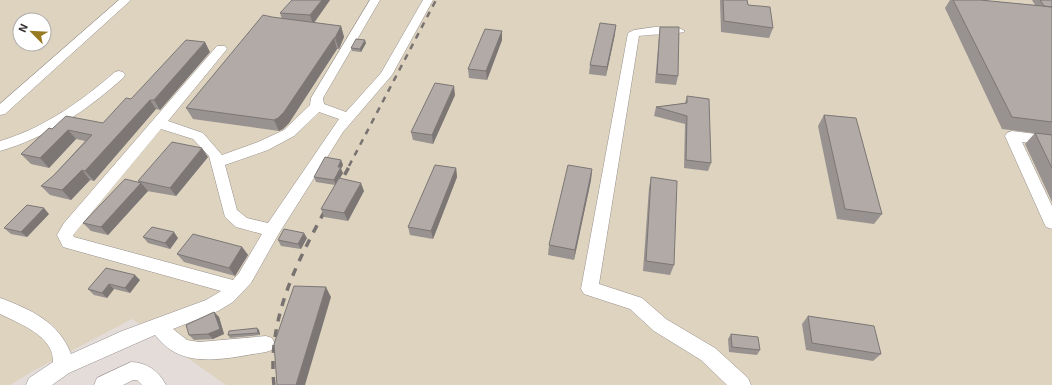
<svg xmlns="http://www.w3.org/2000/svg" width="1052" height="385" viewBox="0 0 1052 385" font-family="'Exo 2',sans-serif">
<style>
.industrial{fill:#ded3bf;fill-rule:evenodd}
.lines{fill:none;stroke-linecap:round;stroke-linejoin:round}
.minor-casing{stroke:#968f8c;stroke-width:1}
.minor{fill:#fff;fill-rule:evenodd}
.rail-far1{stroke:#787371;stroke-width:2.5;stroke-dasharray:6 6;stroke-linecap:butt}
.rail{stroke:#787371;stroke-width:3.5;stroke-dasharray:8 8;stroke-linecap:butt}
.wall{fill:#989290}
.shaded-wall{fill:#7c7775}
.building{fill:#b1aaa7;stroke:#7c7775}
</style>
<rect width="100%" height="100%" fill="#e4dcd9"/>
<path class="industrial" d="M0 0H1052V385H226L132 319 33 371 10 385H0ZM20 20H44V44H20Z"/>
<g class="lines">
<defs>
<path id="minor" d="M119 0H131L5 114 0 115V104Z
M370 0H380L323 98 324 104 346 112 381 73 423 0H433L392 75 343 132 278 235 251 283 233 302 218 311 173 329 187 340 199 342 266 336 272 338 275 344 272 350 266 352C238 356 203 366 176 353 168 349 161 342 155 335L69 373 52 385H26L29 378 53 362C54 336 20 324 0 314V298C30 309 59 322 71 354L122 331 206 300 221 291 63 247 57 235 64 223 217 46H225L227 49 168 121 203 133 222 155 258 142 284 130 310 105 311 98ZM319 112 339 119 268 223 247 218 237 210 225 165 268 150 294 136ZM161 129 193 139 209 156 225 217 236 227 262 234 239 273 233 280 74 237 73 235Z
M655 27 679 28 685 31C681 35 648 34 639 36L599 284 642 298 666 319 715 348 748 378 751 385H727L701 360 654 331 630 309 584 294 581 289 628 33 634 30Z
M119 71 123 72 125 75 123 78C86 111 48 137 0 151V141C44 128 80 102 115 72Z
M1012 131 1052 136V146L1022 142 1052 206V229L1046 227 1044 223 1005 136 1007 133Z
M131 362C146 362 159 371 166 385H142L137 380H133L123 385H94L97 378Z"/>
</defs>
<use href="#minor" class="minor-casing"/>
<use href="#minor" class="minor"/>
<path class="rail-far1" d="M349 166 436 0"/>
<path class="rail" d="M337 189 350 165
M274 385C267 318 297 262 328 205"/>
</g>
<path class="wall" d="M330 0 314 23 341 26 344 37 339 49H337L289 123 283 129 279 131 193 119 186 108 272 17 282 19 280 13Z
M720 0H747L748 5 773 28 769 38 721 32Z
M950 0H980L1035 5 1032 0H1052V202L1025 144 1035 133 1041 134 1002 129 945 8Z
M660 27 678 76 676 85 655 83 659 36Z
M502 31V40L487 80 469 78 468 69Z
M615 34 606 76 589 74 590 65Z
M366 43 361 52 352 51 351 48Z
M210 52 160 110 156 109 94 181 90 180 71 200 50 195 41 186 53 176 85 141 76 139 49 168 31 164 21 154 52 129 103 123 131 99Z
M455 95 433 144 413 140 411 132Z
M687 96 711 163 708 171 684 168 685 124 654 116 656 107 685 103Z
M824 115 882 214 874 224 837 219 818 126Z
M208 157 176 196 147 191H148L108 235 91 231 83 223 138 182Z
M341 160 343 165 341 169 343 173 340 178 364 191 348 221 324 217 321 209 335 185 316 182 314 177Z
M456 168 457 177 433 239 410 235 408 227Z
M592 169 591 180 574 260 548 255 549 245Z
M651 177 674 265 670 275 643 271 649 188Z
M49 214 27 237 11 234 4 228Z
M143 237 178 238 170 249 148 243Z
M307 238 301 249 281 246 278 240Z
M242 247 248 255 235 276 184 262 177 254Z
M106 268 140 280 130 293 114 289 107 298 94 295 88 289Z
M214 312 219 317 224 334 213 339 194 340 189 335Z
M808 316 881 354 873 361 806 350 802 324Z
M259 330 260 335 230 338 228 335Z
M731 334 760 350 757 355 729 352 728 339Z"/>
<path class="shaded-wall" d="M322 0H330L313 24 310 15Z
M616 25 615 34 606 76 607 67Z
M341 26 344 37 339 49 335 38Z
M502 31V40L487 80 486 71Z
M334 38 337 49 289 123 283 129 279 131 274 120Z
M365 40 366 43 361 52 360 49Z
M205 42 210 52 160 110 154 100Z
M454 86 455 95 433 144 432 135Z
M150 100 156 109 94 181 85 171Z
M68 130 76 139 49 168 40 158Z
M202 148 208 157 176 196 170 188Z
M341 160 343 165 341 169 343 173 336 185 334 180 338 167Z
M456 168 457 177 433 239 431 231Z
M592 169 591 180 574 260 575 250Z
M82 170 90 180 71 200 62 190Z
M141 183 148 191 108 235 101 227Z
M361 183 364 191 348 221 344 213Z
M44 208 49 214 27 237 21 232Z
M174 232 178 238 170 249 165 243Z
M304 233 307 238 301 249 298 244Z
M242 247 248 255 235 276 229 268Z
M135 275 140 280 130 293 125 288Z
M109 284 114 289 107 298 102 293Z
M326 287 331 297 305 385H296Z
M214 312 219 317 224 334 213 339 208 334Z
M257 328 259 330 260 335 258 333Z"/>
<path class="building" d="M292 0H322L310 15 280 13Z
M723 0H747L748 5 770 7 773 28 724 21Z
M953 0H980L1052 7V122L1012 117Z
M1040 0H1052V7L1044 6Z
M263 15 272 17 341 26 335 38H334L284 112 278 118 274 120 186 108Z
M600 23 616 25 607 67 590 65Z
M660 27H679L678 76 657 74Z
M485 29 502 31 486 71 468 69Z
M356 39 365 40 360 49 351 48Z
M186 40 205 42 154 100H150L85 171 82 170 62 190 41 186 53 176 92 135 68 130 40 158 21 154 49 128 52 129 66 116 103 123 126 98 131 99Z
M435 83 454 86 432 135 411 132Z
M687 96 709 99 711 163 686 160 687 116 656 107 687 103Z
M824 115 856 118 882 214 845 209Z
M1035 133 1052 135V168Z
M172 142 202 148 170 188 138 181Z
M325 157 341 160 338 167H341L334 180 314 177Z
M435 165 456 168 431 231 408 227Z
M568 165 592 169 575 250 549 245Z
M651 177 677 181 674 265 646 261Z
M339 178 361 183 344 213 321 209Z
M125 179 141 183 101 227 83 223Z
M27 205 44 208 21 232 4 228Z
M152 227 174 232 165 243 143 237Z
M284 229 304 233 298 244 278 240Z
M193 234 242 247 229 268 177 254Z
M106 268 135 275 125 288 109 284 102 293 88 289Z
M294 286 326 287 296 385H277L274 344Z
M214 312 220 329 208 334 189 335 186 325Z
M808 316 874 326 881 354 812 343Z
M257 328 258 333 228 335 229 331Z
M731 334 758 337 760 350 732 347Z"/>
<g transform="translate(32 32) rotate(294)"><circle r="19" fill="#ffffff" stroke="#adacab"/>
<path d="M0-3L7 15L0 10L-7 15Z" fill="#977a22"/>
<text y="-6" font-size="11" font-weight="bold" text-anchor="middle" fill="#322f2e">N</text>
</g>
</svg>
